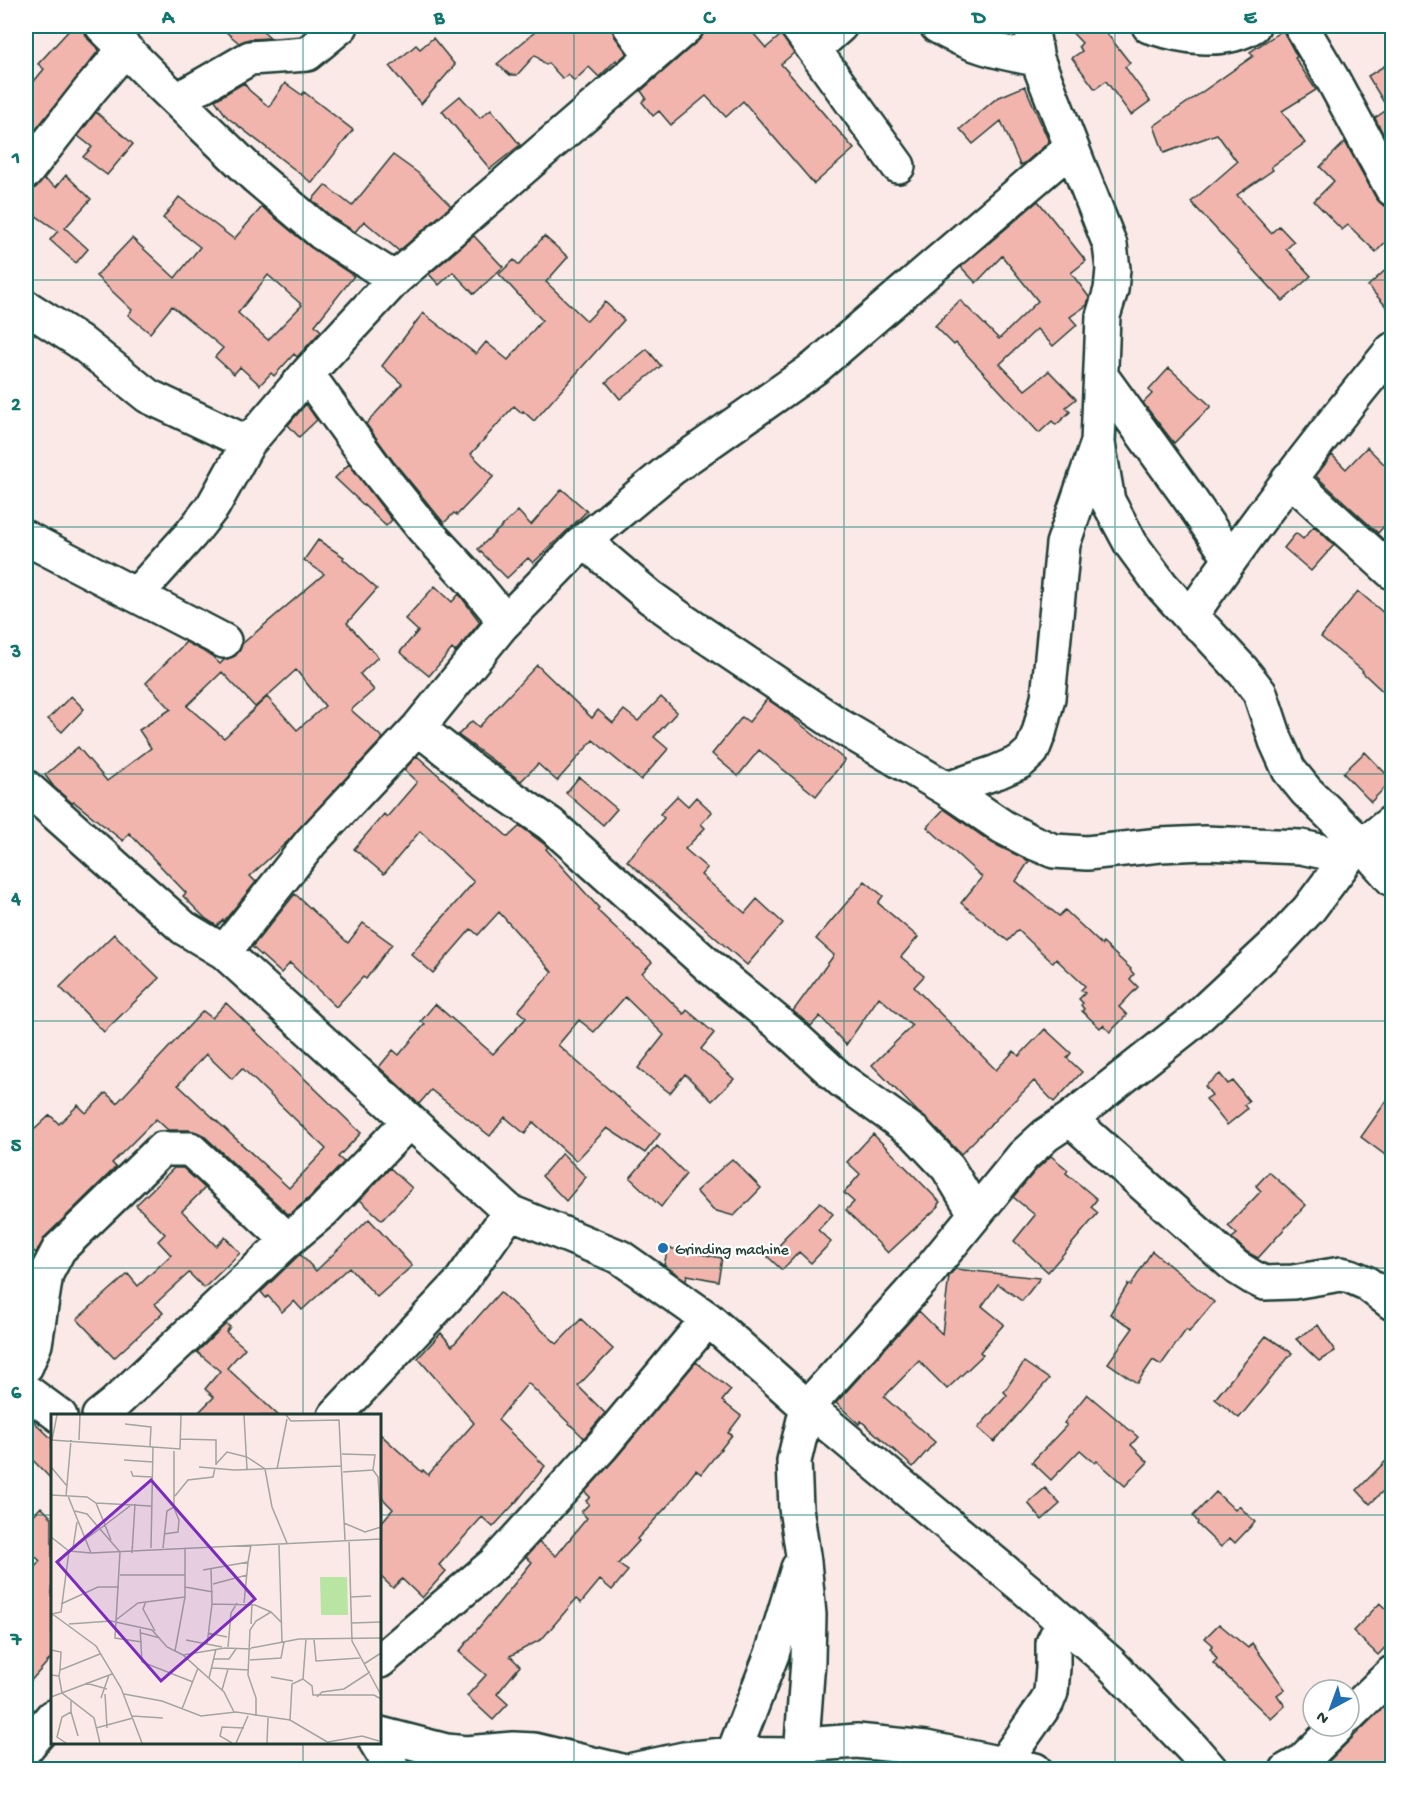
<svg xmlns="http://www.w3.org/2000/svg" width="1418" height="1795" viewBox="0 0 1418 1795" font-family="'Gochi Hand',sans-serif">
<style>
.building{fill:#f1b5ae;stroke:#1f3d34;stroke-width:1.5;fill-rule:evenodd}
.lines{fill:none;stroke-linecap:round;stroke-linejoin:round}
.minor-casing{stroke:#1f3d34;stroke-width:38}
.minor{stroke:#fff;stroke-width:33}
.grid{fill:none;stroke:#0f766e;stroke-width:1.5;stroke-opacity:0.55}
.poi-dot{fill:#1f6fb2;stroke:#fff;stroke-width:2}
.labels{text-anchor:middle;stroke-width:4.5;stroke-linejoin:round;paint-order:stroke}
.poi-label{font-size:16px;fill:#1f3d34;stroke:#fff;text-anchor:start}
.inset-road{fill:none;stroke:#a3a49f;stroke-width:1.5}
.view{fill:#7b2cbf;fill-opacity:0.15;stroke:#7b2cbf;stroke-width:3}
.inset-edge{fill:none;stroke:#1f3d34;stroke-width:3}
.neatline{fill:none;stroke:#0f766e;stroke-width:2}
.grid-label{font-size:20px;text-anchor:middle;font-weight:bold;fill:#0f766e}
</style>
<rect width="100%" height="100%" fill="#fbe9e7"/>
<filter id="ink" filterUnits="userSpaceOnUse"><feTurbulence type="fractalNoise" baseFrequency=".0167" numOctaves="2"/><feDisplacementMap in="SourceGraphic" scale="12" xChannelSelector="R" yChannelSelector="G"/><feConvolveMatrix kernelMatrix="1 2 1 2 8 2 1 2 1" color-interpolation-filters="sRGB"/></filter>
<g filter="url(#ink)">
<path class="building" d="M73 26H84V31L88 39 99 50 26 142V91L44 69 38 64Z
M219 26H257L271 38 249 39 239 43Z
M542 26H612L615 37 627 53 617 62 616 60 599 77 589 67 574 81 568 74 563 79 548 63 546 65 535 55 517 75H510L497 64Z
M705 26H747L766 48 781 35 794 53 781 64 854 149 814 184 743 101 726 117 706 96 671 125 659 111 653 116 642 102 646 98 641 91 699 40 704 33Z
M1066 26H1101L1130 63 1125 67 1150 101 1131 115 1106 81 1095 89 1072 58 1082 51 1079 46 1082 43Z
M1283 30 1297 57 1295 58 1316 90 1282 111 1305 143 1271 167 1273 170 1237 195 1271 233 1279 226 1294 242 1286 249 1311 276 1283 301 1191 202 1237 162 1217 134 1164 153 1154 126 1253 56 1250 52Z
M433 38 455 65 421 104 390 67 416 45 420 49Z
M1392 61V151L1375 118 1388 109 1368 76Z
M244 83 249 90 269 107 285 83 302 95 304 92 353 130 312 183 227 117 215 100Z
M1025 86 1049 142 1026 162 1020 165 1001 121 973 144 960 129 997 98Z
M460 96 480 118 491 109 520 145 490 169 442 111Z
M96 112 133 144 107 175 83 157 92 147 78 136Z
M1345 142 1376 198 1383 205 1392 208V235L1376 252 1348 225 1342 230 1314 201 1334 181 1320 167Z
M393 155 418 173 451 206 399 251 364 221 355 232 333 218 312 200 325 185 352 206Z
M66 175 91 199 65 228 88 249 76 263 50 240 58 231 26 209V190L34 189 44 179 56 187Z
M179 197 234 239 262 207 310 247 354 276 315 325 321 331 297 357 294 354 274 376 271 373 260 385 240 367 234 374 215 357 223 348 172 306 150 333 128 315 132 310 96 276 132 238 175 278 200 247 163 218ZM268 275 302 305 268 340 238 313Z
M1038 201 1086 261 1071 273 1089 297 1087 305 1070 317 1077 325 1053 346 1037 329 1000 364 1025 390 1049 371 1076 399 1066 407 1070 412 1056 425 1052 421 1039 433 956 343 954 345 935 326 960 300 999 339 1038 301 1002 256 976 283 961 267Z
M474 236 503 267 474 294 453 272 439 285 429 274Z
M544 236 568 257 546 282 587 321 605 302 624 320 534 421 523 411 522 413 514 406 471 454 494 476 457 515 454 513 444 523 393 461 366 424 402 384 382 366 423 313 476 354 486 342 508 360 542 320 499 274 514 260 519 265Z
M1392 264V313L1368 286Z
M647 349 661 366 620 399 606 382Z
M1169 368 1211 406 1174 443 1143 403 1152 394 1149 390Z
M306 404 317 420 299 437 288 425Z
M1367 447 1392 472V517L1378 533 1316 476 1332 455 1346 469Z
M349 464 392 520 386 526 335 478Z
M562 489 587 511 573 525 533 563 528 558 507 578 478 549 518 511 531 525Z
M1314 526 1334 545 1311 571 1284 548 1296 533 1303 539Z
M318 540 344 557 343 559 377 589 347 623 378 657 360 674 374 690 351 710 383 738 288 841 250 876 256 882 224 921 223 920 217 926 206 919 183 896 186 893 129 833 123 841 74 802 72 803 54 787 45 775 78 747 107 781 151 748 139 730 171 709 146 683 186 642 212 656 220 664 224 660 235 656 240 650 242 644 324 574 304 560ZM296 670 325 706 297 730 267 697 224 738 187 706 222 672 255 707Z
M435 586 452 602 459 594 480 622 455 652 452 649 429 676 400 652 418 631 405 619Z
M1358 591 1392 620V700L1362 672 1363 671 1321 637Z
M537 665 592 718 598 710 613 723 624 710 638 721 661 697 677 712 654 737 668 749 641 780 593 740 557 781 538 764 521 781 458 735 472 721 479 727Z
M71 696 84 709 62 732 48 719Z
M767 699 784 711 845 760 816 796 759 750 738 776 712 754 742 717 749 722Z
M1365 752 1392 780 1371 802 1343 773Z
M417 756 508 837 520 826 548 847 546 849 599 908 597 910 652 962 642 973 684 1014 687 1010 714 1033 701 1049 734 1079 712 1101 685 1074 670 1093 638 1068 664 1035 625 997 594 1032 579 1020 558 1045 660 1134 645 1153 607 1128 576 1161 533 1122 525 1134 505 1117 490 1136 431 1090 419 1104 379 1067 393 1050 399 1055 425 1024 421 1021 435 1004 493 1054 526 1018 518 1011 552 972 499 912 478 935 471 929 433 973 411 954 474 882 420 831 384 874 354 849 384 814 387 817 417 782 404 770Z
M579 777 617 809 603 825 566 793Z
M677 796 688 806 696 797 712 812 701 824 705 828 685 849 707 868 701 875 745 913 757 899 783 923 747 965 627 861 664 818 660 814Z
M944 809 992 843 1029 861 1016 881 1059 916 1065 910 1102 945 1103 943 1131 969 1130 970 1134 974 1130 979 1138 987 1119 1007 1127 1015 1110 1032 1103 1025 1100 1028 1082 1011 1084 1009 1081 1005 1083 1003 1079 999 1085 993 1081 990 1085 986 1056 959 1053 963 1018 930 1008 941 961 903 982 877 927 827Z
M865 881 883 896 878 903 918 937 901 957 924 976 914 987 996 1070 1014 1051 1019 1056 1045 1029 1071 1053 1067 1058 1082 1072 1054 1102 1034 1081 961 1154 928 1120 918 1112 872 1065 912 1026 879 997 846 1045 820 1016 811 1026 793 1011 834 955 816 939Z
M295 894 348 943 363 923 392 944 366 979 363 977 336 1007 290 963 281 973 252 947Z
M114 934 159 978 104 1032 60 987Z
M226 1003 361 1133 338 1157 344 1162 310 1197 289 1215 203 1135 190 1130H168L156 1119 112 1163 116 1167 46 1236 36 1253 26 1245V1120L35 1129 50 1115 59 1124 78 1105 86 1113 106 1093 117 1103 203 1011 212 1018ZM206 1054 232 1079 242 1068 326 1149 289 1188 178 1085Z
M1220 1074 1228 1084 1233 1081 1249 1101 1244 1105 1247 1109 1227 1125 1206 1099 1212 1095 1205 1086Z
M1392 1093V1160L1361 1137Z
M873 1134 940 1202 938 1204 939 1206 888 1253 846 1210 854 1202 844 1193 860 1174 847 1162Z
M657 1146 686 1174 661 1207 630 1178Z
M562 1153 586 1177 566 1201 542 1176Z
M1051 1156 1068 1170 1066 1173 1097 1199 1091 1207 1098 1213 1048 1272 1014 1241 1035 1215 1013 1197 1037 1169Z
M732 1159 761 1188 734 1216 713 1210 696 1191Z
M174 1168H183L205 1188 182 1211 216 1246 225 1237 240 1253 204 1288 189 1273 155 1304 163 1313 114 1358 77 1319 128 1274 138 1286 171 1255 158 1241 165 1234 136 1205Z
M390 1168 412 1188 382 1220 360 1200Z
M1269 1172 1306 1205 1258 1258 1247 1252 1232 1238 1237 1234 1228 1226 1261 1191 1256 1186Z
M820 1202 833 1214 818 1230 831 1242 811 1263 799 1252 782 1270 768 1257 785 1239 784 1238Z
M369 1219 412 1266 377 1297 349 1267 302 1310 294 1301 282 1312 268 1296 266 1298 261 1292 300 1254 316 1271Z
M668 1248 722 1258 718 1281 687 1275 686 1280 664 1265Z
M1152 1251 1214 1302 1189 1332 1186 1330 1161 1365 1153 1360 1137 1383 1108 1363 1133 1328 1110 1314 1128 1284 1131 1285Z
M955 1269 1040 1278 1022 1301 998 1284 982 1306 1004 1324 980 1352 983 1355 947 1389 919 1361 884 1397 935 1442 913 1467 861 1421 859 1424 836 1403 919 1311 942 1334 949 1276Z
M500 1292 557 1344 581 1319 613 1349 578 1386 605 1413 584 1438 528 1383 498 1420 545 1466 517 1501 493 1527 482 1517 439 1565 446 1571 422 1598 402 1579 393 1588 380 1576V1524L393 1509 380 1496V1434L422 1472 423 1470 428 1475 474 1423 418 1358 441 1333 452 1346Z
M226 1324 230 1327 226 1332 245 1348 227 1368 279 1416H195L214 1397 205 1389 220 1371 197 1352Z
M1318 1325 1335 1351 1319 1361 1296 1339Z
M1266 1336 1292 1353 1239 1418 1215 1399Z
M696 1362 731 1390 722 1401 741 1416 728 1433 732 1435 701 1474 696 1470 672 1501 637 1539 639 1541 618 1564 628 1571 612 1590 600 1580 581 1603 576 1599 542 1639 510 1656 520 1666 497 1694 508 1704 493 1720 467 1696 486 1675 459 1652 532 1562 526 1557 539 1542 556 1556 587 1518 581 1512 589 1504 586 1501 590 1497 585 1492 616 1458Z
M1024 1362 1049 1379 994 1442 978 1428 1007 1395 1004 1392Z
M1087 1394 1138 1437 1131 1445 1148 1462 1125 1486 1097 1461 1095 1463 1080 1450 1051 1480 1032 1462 1067 1425 1064 1423Z
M26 1414 52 1439V1480L26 1453Z
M1392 1455V1482L1370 1504 1357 1490Z
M1045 1488 1060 1504 1042 1520 1028 1503Z
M1216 1492 1235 1510 1239 1506 1255 1522 1235 1543 1230 1538 1221 1547 1197 1524 1198 1522 1193 1516Z
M41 1507 52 1518V1657L26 1686V1633L34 1623 26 1616V1577L40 1561 26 1547V1523Z
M1380 1603 1392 1616V1640L1378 1655 1353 1631Z
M1219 1624 1248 1648 1252 1643 1285 1689 1277 1695 1285 1706 1271 1719 1213 1663 1217 1659 1210 1648 1213 1645 1205 1638Z
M1392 1699V1770H1320L1353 1737Z"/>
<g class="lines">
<defs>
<path id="minor" d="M102 26 159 83 256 177 322 233 395 279
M630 26 652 56
M797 26 898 166
M937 26C967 45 1002 53 1037 59
M1031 26 1037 59 1110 245 1113 269 1111 290 1103 316 1098 443 1108 501 1131 544 1162 586 1190 617 1205 630 1243 671 1260 693 1276 741 1289 770 1306 791 1362 845 1392 879
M1149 26C1181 36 1222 45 1253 26
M1301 26 1333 80 1392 189
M814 49 840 26
M177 100 250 58 307 54 341 26
M26 172 90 90 125 49
M26 307 79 341 148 396 248 443
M307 374 378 472 422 527 474 583 497 611 501 626
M1101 376 1187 495 1230 558
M1289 478 1392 572
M26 538 224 641
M584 541 650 597 685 622 840 726 947 789 1003 827 1030 841 1054 851 1087 853 1160 845 1205 843 1301 847 1348 857
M136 595 191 534 213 506 248 443 307 374 395 279 687 26
M1190 617C1253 525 1321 436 1392 350
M418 728 473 771 550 824 709 966 789 1032 841 1080 915 1133 948 1168 975 1213
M26 787 184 928 224 952 510 1212 620 1257 708 1319 807 1407 1027 1590 1110 1663 1193 1749 1211 1770
M947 789 997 772 1020 762 1032 751 1039 733 1048 698 1063 544 1097 445
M224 952 311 842 418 728 501 626 584 541 671 469 816 367 1071 148
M1070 1119 1236 1267 1252 1277 1264 1283 1293 1282 1341 1274 1350 1276 1366 1283 1392 1303
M26 1366 35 1344 46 1274 59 1249 162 1149H190L288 1240
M26 1391 60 1416
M99 1416 114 1404 288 1240 323 1211 409 1121
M335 1416 459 1284 510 1212
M380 1661 495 1563 602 1446 708 1319
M1349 1715 1392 1673
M380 1734 446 1751 466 1753 513 1749 534 1750 618 1770
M376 1742 393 1770
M26 1748 52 1717
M633 1770 684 1759 733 1754 772 1654 798 1568
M730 1770 733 1754 789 1755 801 1747 817 1744 857 1741 926 1748 1002 1764 1035 1770
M800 1770 808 1660 809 1615 804 1562 796 1508 794 1461 807 1407 921 1281 1023 1156 1046 1135 1070 1119 1189 1025 1278 942 1309 909 1348 857 1392 822
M999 1770 1047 1702 1051 1692 1053 1668V1643L1063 1622
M1287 1770 1301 1762 1338 1726"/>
</defs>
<use href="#minor" class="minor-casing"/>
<use href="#minor" class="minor"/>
</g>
</g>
<path class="grid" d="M303 26V1416M574 26V1770M844 26V1770M1115 26V1770M26 280H1392M26 527H1392M26 774H1392M26 1021H1392M26 1268H1392M26 1515H52M380 1515H1392M303 1742V1770"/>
<circle class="poi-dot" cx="663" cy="1248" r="6"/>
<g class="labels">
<g class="poi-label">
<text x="675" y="1254">Grinding machine</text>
</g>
</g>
<g transform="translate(51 1414)">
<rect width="330" height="330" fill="#fbe9e7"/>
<path d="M269 163H296L297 201H270Z" fill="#b8e5a2"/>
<path class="inset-road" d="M193 1 196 55M235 1 240 7 288 6 294 126M74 10 100 13 99 32M129 25 165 26V51M0 26 102 33 100 134M1 26 6 1M28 26 29 1M102 33 129 35 130 1M291 40 324 41 322 56 292 58M196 43 214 55 221 93 236 129M73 46 102 48M165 50 176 38 196 43M0 53 16 72M148 53 183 56 291 52M226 55 236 5M322 56 327 63 330 108M80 57 82 62 101 63M0 81 36 83 45 89 100 92M15 82 20 26M17 82 40 139M124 82 137 66 162 63 164 54M24 97 36 100 69 138 64 224 91 228M293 109 314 118 330 113M113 120 127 118 128 106 123 94M0 123 18 137 40 139 330 125M60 126 54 111 79 92M298 126 301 227 330 281M228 131 231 228M22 134 26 108M112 134 116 97 123 93V37M81 139 84 90M152 156 197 148 200 131M69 161H134M162 170 196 161M134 173 162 178M299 183 320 182M95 187 92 195 104 217M193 189 197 148M10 190 47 173H68M161 190 204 191 220 198 231 209M0 199 45 232 70 274 91 329M0 205 1 200 10 198 18 137 54 111 45 89M65 206 87 189 134 183M301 209 330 208M18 210 60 207 101 216 116 233 132 241 173 278 183 298M200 210 201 190M89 213 91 248 142 268M90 219 109 224M157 219 176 223M255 225 252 265 261 272 262 281H323L330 285M263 225 265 247 309 244M135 226 171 233M156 231 161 190 160 154M177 233 180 199 186 189M200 234 248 225 330 224M0 236 10 238 9 256M124 237 134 183V135M132 241 174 234 200 235M163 245H178L185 235M199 246 230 244 233 228M313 250 330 239M161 254 198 256M0 261 8 262 11 279 43 304 49 329M8 262 9 256 49 240M220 263 242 267M158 264 165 235M35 269 56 275M171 276 177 255M54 280 56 314M73 280 111 287 150 302 185 298 239 306 278 329M0 283 61 260M266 283 271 278 293 275 319 258M50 284 58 261M131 295 147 254M20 298 27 322M81 302 112 304M205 302V284L197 261 199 216 205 207 220 198M239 306 241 270 252 265M45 314 82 304M277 328 311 322 328 327M15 329 6 323 11 303 20 298V287M181 329 169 322 171 313 193 314M185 329 197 302M216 329 217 304"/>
<path class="view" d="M100 66 204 185 110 267 6 148Z"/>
<rect width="330" height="330" class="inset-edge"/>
</g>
<rect width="1418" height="1795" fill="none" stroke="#fff" stroke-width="66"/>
<g transform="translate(1331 1708) rotate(221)"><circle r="28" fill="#ffffff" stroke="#a5b1ae" stroke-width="1.5"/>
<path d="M0-4.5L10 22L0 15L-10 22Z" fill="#1f6fb2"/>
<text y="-9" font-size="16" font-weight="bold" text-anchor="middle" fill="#1f3d34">N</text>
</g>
<rect x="33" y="33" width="1352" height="1729" class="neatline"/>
<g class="grid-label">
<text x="168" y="23">A</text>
<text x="439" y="23">B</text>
<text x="709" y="23">C</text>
<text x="979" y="23">D</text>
<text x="1250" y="23">E</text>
<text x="16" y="163">1</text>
<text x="16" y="410">2</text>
<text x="16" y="657">3</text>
<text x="16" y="904">4</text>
<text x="16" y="1151">5</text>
<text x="16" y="1398">6</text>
<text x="16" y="1645">7</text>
</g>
</svg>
